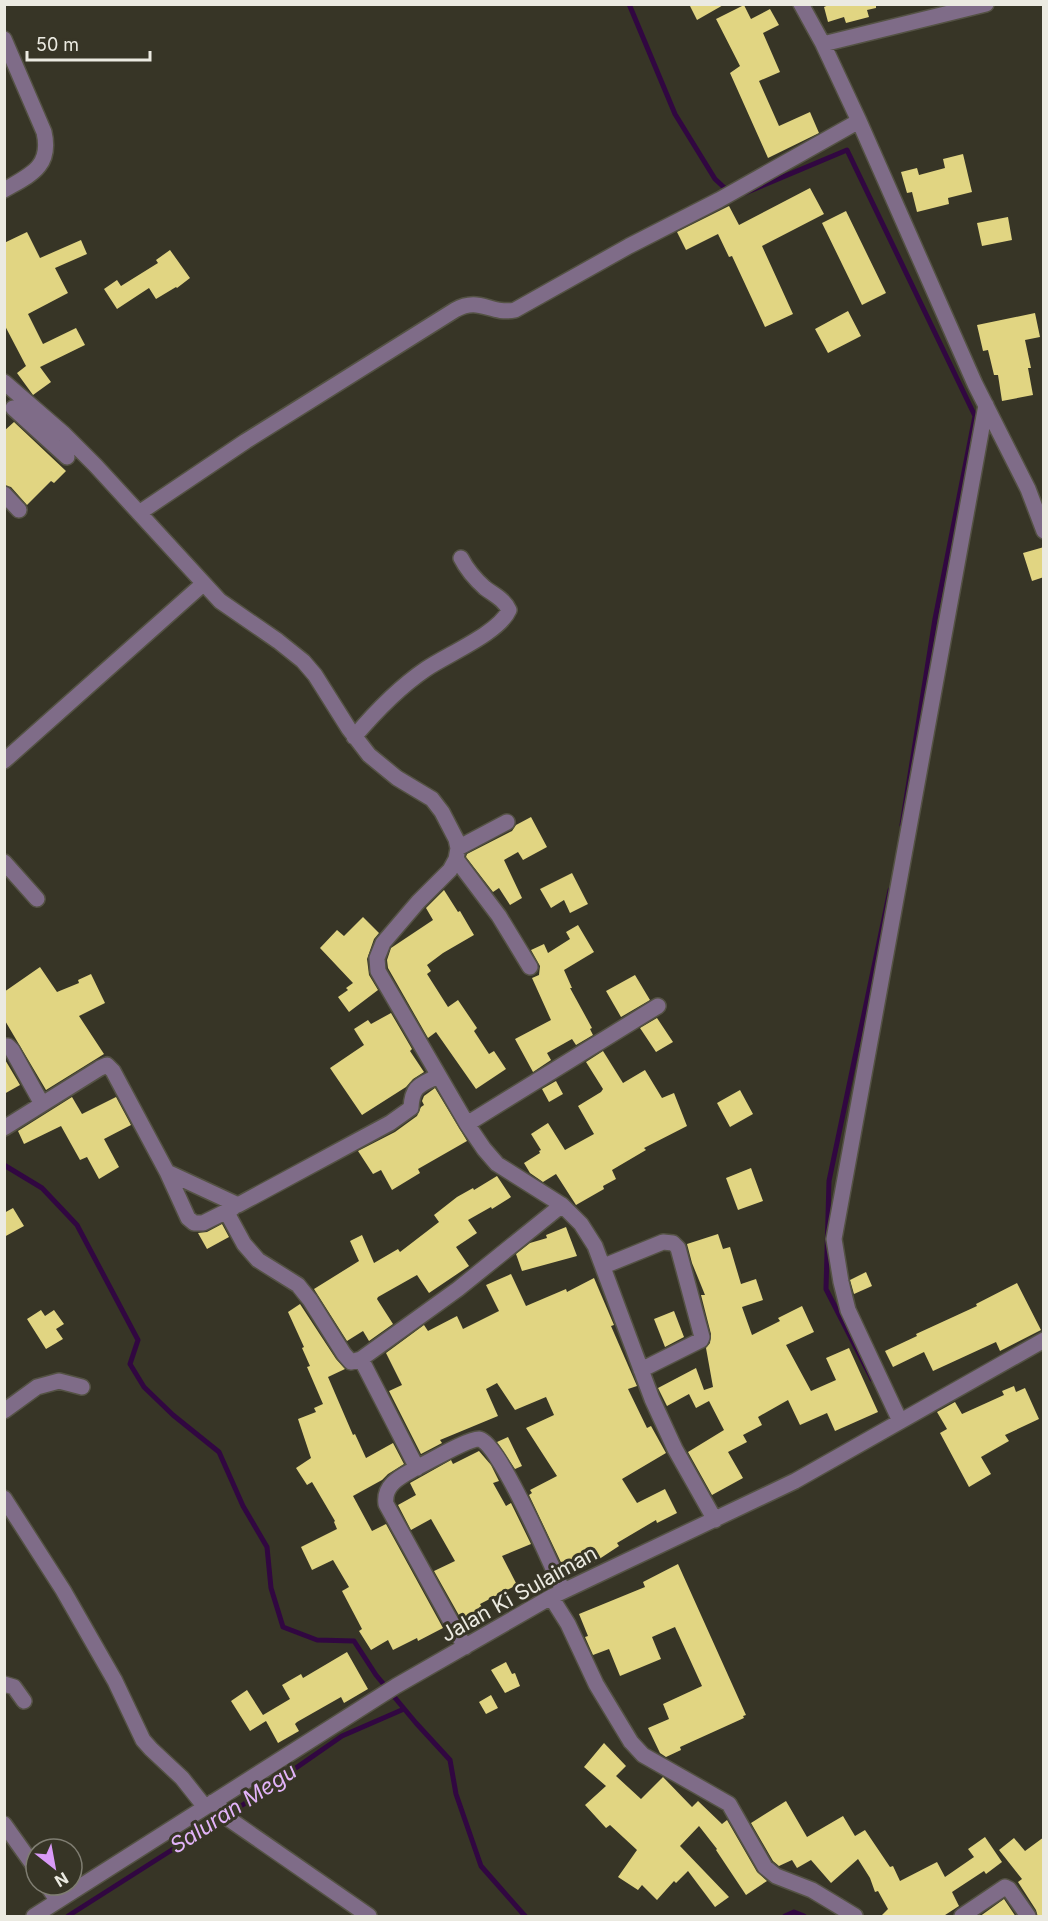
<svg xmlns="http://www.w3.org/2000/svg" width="1048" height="1921" viewBox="0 0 1048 1921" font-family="Inter,sans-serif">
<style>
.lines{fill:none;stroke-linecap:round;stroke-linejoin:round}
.stream{stroke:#310741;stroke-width:5}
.building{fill:#e1d582}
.minor-casing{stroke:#545244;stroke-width:18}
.minor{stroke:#7f6c88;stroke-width:15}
.labels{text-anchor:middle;stroke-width:6;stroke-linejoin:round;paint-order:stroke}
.street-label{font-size:21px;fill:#ebeae1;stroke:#373526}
.water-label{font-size:22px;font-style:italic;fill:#e2b3f9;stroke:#373526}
</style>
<rect width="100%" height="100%" fill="#373526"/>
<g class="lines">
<path class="stream" d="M629 4 675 114 715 179 729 192
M745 193 847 150 975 416 935 619 902 825
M4 1165 42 1188 77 1225 138 1340 130 1364 144 1387 173 1415 219 1452 243 1506 267 1547 271 1588 283 1627 317 1640 354 1641 376 1675 416 1723 450 1760 456 1794 481 1866 525 1916
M872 1379 826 1289 829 1181 890 890
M68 1916 244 1804 342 1736 404 1709
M785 1916 794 1912 804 1916"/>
</g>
<path class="building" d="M689 4H725L697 20Z
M831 4H876V8L867 10 869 17 846 23 844 17 828 22 824 7Z
M744 5 751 19 770 9 779 25 763 33 780 72 759 81 779 126 810 112 819 133 768 158 730 73 740 66 716 19Z
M963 154 972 192 948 198 949 204 917 212 912 192 907 193 901 172 917 168 919 175 945 168 943 159Z
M810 188 824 214 762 246 793 314 765 327 732 256 729 257 718 234 686 250 677 232 729 206 739 225Z
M846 211 886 293 862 305 822 223Z
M1008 217 1012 240 982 246 977 223Z
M27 232 40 258 81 240 87 254 55 268 68 293 28 314 43 344 76 328 85 345 40 367 51 382 33 395 17 373 26 366 4 324V243Z
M170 250 190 278 177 288 176 287 156 299 149 288 117 309 104 289 117 280 121 286 158 263 156 260Z
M848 311 861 336 828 353 815 329Z
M1035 313 1040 337 1025 340 1031 368H1028L1033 395 1002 401 998 375H994L988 350 983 351 977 325Z
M14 422 66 471 54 483 51 481 27 505 11 487 4 485V431Z
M1044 547V577L1032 581 1023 553Z
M531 817 547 847 523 860 518 852 504 860 522 898 510 905 499 888 493 892 466 857 467 854 512 831 516 825Z
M572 873 588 904 570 913 564 900 551 908 540 889Z
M444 890 458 912 460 911 474 935 443 953 427 965 431 971 427 974 448 1007 458 1000 477 1028 474 1031 489 1054 494 1051 506 1069 476 1089 436 1032 428 1038 388 968 387 960 391 948 433 920 426 908Z
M363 917 379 933 374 939 367 959 369 975 378 990 349 1012 338 997 348 990 346 988 353 983 320 948 337 930 344 936Z
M578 925 594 952 564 970 572 988H570L592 1028 590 1029 593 1035 576 1045 572 1039 547 1053 551 1060 533 1072 515 1039 551 1020 532 978 539 975 540 966 531 950 544 944 548 953 570 939 566 932Z
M40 967 57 992 79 983 78 980 91 974 105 1003 79 1016 104 1054 46 1090 4 1019V992Z
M635 975 650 1000 621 1017 606 991Z
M391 1013 412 1049 410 1051 424 1072 413 1079 406 1087 362 1115 330 1068 364 1045 354 1029 368 1020 371 1024Z
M657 1018 673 1042 656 1052 640 1028Z
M603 1051 623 1083 645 1070 662 1098 674 1093 687 1126 644 1148 646 1150 612 1170 616 1179 603 1186 604 1189 576 1205 556 1174 543 1182 530 1173 524 1163 540 1153 539 1151 541 1150 531 1134 548 1123 565 1150 594 1134 578 1106 601 1092 603 1089 586 1062Z
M4 1058 20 1085 4 1094Z
M556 1081 563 1094 549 1102 542 1089Z
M435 1088 467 1141 418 1169 420 1173 392 1190 381 1170 373 1174 358 1151 395 1132 417 1116 421 1107 424 1105 422 1101 424 1096Z
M740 1090 753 1114 730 1127 717 1103Z
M72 1097 82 1114 116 1097 131 1125 104 1139 119 1167 99 1179 87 1157 80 1160 61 1126 24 1144 18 1131Z
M751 1168 763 1201 738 1210 726 1178Z
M497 1176 511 1197 492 1209 491 1207 468 1220 477 1233 456 1247 469 1266 429 1293 417 1275 378 1297 377 1299 393 1324 369 1341 363 1331 347 1341 314 1289 359 1261 350 1241 362 1235 374 1263 398 1249 400 1252 439 1222 434 1215 457 1197 473 1188 474 1190Z
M13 1208 24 1226 4 1237V1213Z
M222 1224 229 1237 207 1249 198 1233 207 1232Z
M566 1227 577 1256 522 1271 516 1254 530 1243 547 1238 546 1235Z
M718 1234 723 1249 730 1247 741 1284 756 1279 763 1300 742 1307 752 1335 780 1321 778 1318 802 1306 814 1332 786 1345 811 1391 836 1380 826 1358 849 1348 878 1412 835 1431 827 1413 800 1425 788 1400 758 1417 762 1425 743 1435 747 1442 728 1452 743 1478 712 1495 688 1452 724 1430 709 1401 696 1408 689 1394 667 1406 658 1388 696 1368 704 1390 713 1387 706 1348 710 1343 711 1334 701 1295H705L692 1263 687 1244Z
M866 1272 872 1286 854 1294 850 1280Z
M511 1274 526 1306 566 1289 567 1292 594 1278 614 1325 611 1326 637 1386 628 1389 647 1428 651 1426 666 1453 622 1479 637 1503 665 1489 677 1513 657 1523 656 1520 617 1543 619 1546 584 1569 582 1566 567 1575 529 1495 532 1493 530 1490 557 1476 526 1428 554 1415 546 1397 515 1410 497 1383 486 1389 498 1416 440 1440 442 1443 421 1454 389 1391 402 1385 386 1353 424 1325 428 1331 457 1316 463 1329 499 1311 486 1285Z
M1017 1283 1041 1330 1000 1351 996 1342 933 1371 924 1352 893 1367 885 1351 917 1336 916 1334 977 1306 976 1304Z
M300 1304 336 1359 345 1369 328 1377 353 1435 355 1434 366 1458 393 1443 404 1464 388 1474 382 1480 353 1496 372 1531 386 1524 443 1628 418 1641 417 1638 393 1650 388 1640 371 1650 359 1631 362 1629 342 1591 349 1587 333 1560 312 1570 301 1547 337 1529 334 1522 335 1521 312 1482 307 1485 296 1468 311 1458 298 1419 316 1412 314 1408 323 1404 307 1367 310 1366 302 1348 304 1347 288 1312Z
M41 1310 45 1316 54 1310 64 1324 56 1329 63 1339 46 1349 27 1319Z
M674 1311 684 1337 665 1347 654 1319Z
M1014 1386 1016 1392 1025 1388 1039 1419 1005 1435 1009 1441 981 1457 991 1474 969 1487 940 1433 947 1429 937 1412 955 1402 962 1414 1004 1395 1002 1391Z
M508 1437 522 1466 515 1469 497 1442Z
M479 1451 491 1465 499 1481 493 1483 506 1506 511 1503 531 1544 502 1556 517 1585 480 1604 483 1609 461 1619 434 1571 455 1561 431 1519 411 1530 398 1505 416 1495 410 1483 451 1460 453 1464Z
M678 1564 746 1715 743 1716 744 1718 680 1747 681 1750 666 1757 660 1753 648 1728 669 1719 663 1704 702 1686 675 1627 652 1637 661 1659 620 1676 609 1649 593 1655 585 1637 588 1636 579 1614 645 1587 643 1582Z
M347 1652 368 1689 344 1703 341 1697 297 1722 295 1724 299 1731 278 1743 266 1721 250 1731 231 1701 247 1690 263 1715 290 1699 282 1685 301 1674 303 1678Z
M506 1662 512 1674 515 1673 520 1686 505 1693 491 1670Z
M491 1695 498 1708 486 1714 479 1702Z
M604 1743 626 1766 616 1776 641 1799 663 1777 692 1807 698 1801 722 1824 727 1820 757 1872 767 1881 746 1895 716 1850 717 1849 699 1826 680 1846 729 1897 715 1907 688 1871 676 1883 674 1881 657 1900 642 1885 638 1890 618 1877 637 1850 610 1825 606 1828 585 1805 606 1786 584 1767Z
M786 1801 807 1837 843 1816 855 1836 865 1830 890 1867 893 1866 900 1881 937 1862 945 1877 974 1857 968 1849 985 1837 1002 1862 986 1874 984 1871 952 1892 959 1906 942 1917H880L888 1909 878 1891 875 1892 870 1878 858 1859 831 1883 811 1860 797 1868 792 1860 779 1866 773 1861 751 1823Z
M1044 1837V1917H1038L1036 1910 1018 1882 1022 1879 999 1850 1014 1838 1025 1851Z
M1004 1899 1016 1917H979Z"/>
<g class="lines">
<defs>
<path id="minor" d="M801 4 823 44 859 121 975 384 1028 489 1044 531
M4 39 44 132C52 167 30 175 4 190
M823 44 986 4
M4 382 64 434 96 466 220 601 278 641 303 661 315 675 349 729 369 755 397 778 432 799 442 812 456 839 458 848 456 859 450 870 418 902 383 943 377 958 378 971 467 1124 484 1149 497 1164 562 1205 581 1224 595 1246 652 1399 675 1449 715 1520
M13 408 67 457
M4 494 19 510
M139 513 246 441 455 310C480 296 490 315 515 310L629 246 719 200 859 121
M354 737C376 711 398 688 426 669 448 654 499 633 509 610 504 599 494 595 485 588 475 579 467 570 461 558
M4 761 203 584
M458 848 507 822
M456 859 499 916 530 967
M4 862 37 899
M4 1046H8L12 1050 42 1104
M467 1124 658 1006
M4 1128 100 1068 107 1065 113 1071 167 1172 238 1205 390 1123 411 1108C412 1085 421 1085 438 1076
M167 1172 188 1218 194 1223H203L233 1208
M226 1211 244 1244 258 1260 298 1285 310 1300 344 1354 351 1362 361 1359 458 1289 562 1205
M604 1266 663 1242 673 1243 678 1248 702 1337 701 1340 641 1370
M361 1359 417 1468
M4 1411 37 1387 59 1381 82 1387
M900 1421 848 1310 841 1282 834 1239 986 405
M4 1498 63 1590 115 1681 143 1740 151 1749 182 1778 205 1807
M551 1597 568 1624 596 1684 631 1742 643 1755 729 1804 765 1867 776 1876 812 1890 855 1916
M465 1647 386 1504C383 1484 402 1476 416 1468 429 1462 467 1439 479 1439 498 1440 553 1569 563 1591
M4 1684 14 1687 24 1701
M213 1802 223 1810 229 1819 369 1916
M4 1824 36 1869
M47 1885 57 1900
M34 1916 396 1686 551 1597 795 1481 1044 1340
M962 1916 1005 1887 1009 1889 1028 1916"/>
</defs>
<use href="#minor" class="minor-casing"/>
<use href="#minor" class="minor"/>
</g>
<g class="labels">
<g class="street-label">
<text transform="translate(519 1594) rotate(-29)" y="7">Jalan Ki Sulaiman</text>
</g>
<g class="water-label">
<text transform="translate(233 1808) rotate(-33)" y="8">Saluran Megu</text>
</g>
</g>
<rect width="1048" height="1921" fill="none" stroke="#ebeae1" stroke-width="12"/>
<g transform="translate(54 1867) rotate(149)"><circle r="28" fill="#373526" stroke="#7f7d71" stroke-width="1.5"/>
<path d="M0-4.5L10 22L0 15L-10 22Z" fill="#d99af7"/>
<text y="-9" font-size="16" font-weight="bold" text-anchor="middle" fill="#ebeae1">N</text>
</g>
<path d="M27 51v9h123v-9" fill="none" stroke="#ebeae1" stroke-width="3"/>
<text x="36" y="51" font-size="18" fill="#ebeae1" stroke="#373526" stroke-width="4.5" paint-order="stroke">50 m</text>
</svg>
